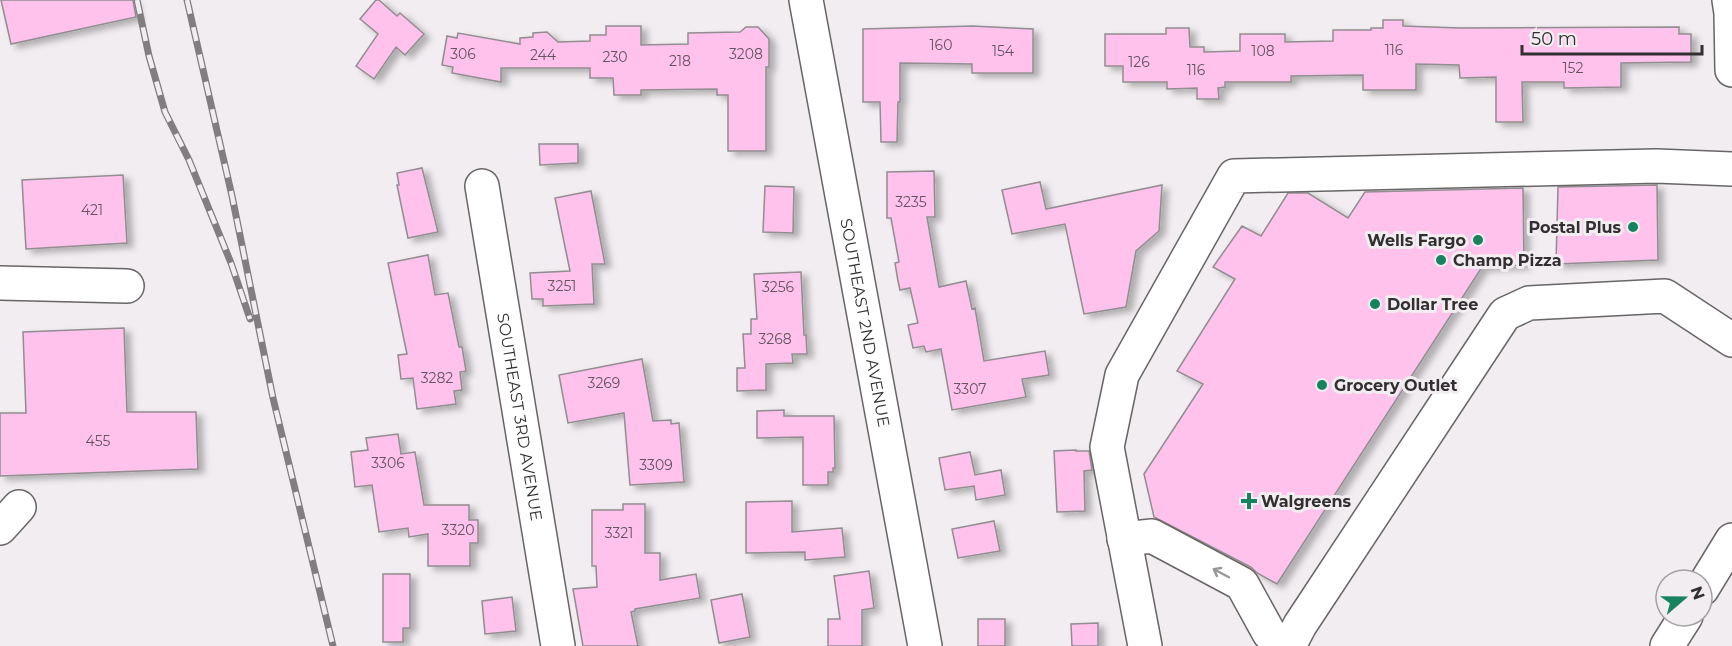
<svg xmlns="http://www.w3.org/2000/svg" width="1732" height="646" viewBox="0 0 1732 646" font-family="Montserrat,sans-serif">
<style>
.building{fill:#fec2ed;stroke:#918d90;stroke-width:1.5;filter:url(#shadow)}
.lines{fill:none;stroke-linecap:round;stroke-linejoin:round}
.minor-casing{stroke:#686567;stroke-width:36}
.major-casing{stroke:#686567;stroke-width:36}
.minor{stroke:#fff;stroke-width:33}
.major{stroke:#fff;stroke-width:33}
.rail-casing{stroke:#817e80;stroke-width:7}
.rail{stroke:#f1edf0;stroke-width:4.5;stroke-dasharray:14;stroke-linecap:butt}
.oneway{stroke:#989798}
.poi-dot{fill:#16825e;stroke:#f1edf0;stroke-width:2}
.labels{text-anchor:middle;stroke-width:6;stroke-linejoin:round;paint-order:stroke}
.number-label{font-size:14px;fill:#64545f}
.poi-label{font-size:16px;font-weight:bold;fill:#312f30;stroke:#f1edf0;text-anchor:start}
.street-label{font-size:16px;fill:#312f30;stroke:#f1edf0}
</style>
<defs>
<filter id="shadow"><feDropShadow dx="6" dy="4" stdDeviation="3" flood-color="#0004"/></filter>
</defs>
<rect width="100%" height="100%" fill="#f1edf0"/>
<path class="building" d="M1 0H133L136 17 11 44Z
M376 0H379L397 16 400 13 424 34 405 55 396 47 374 79 356 66 378 34 360 19Z
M1383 20H1403V26L1460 28 1679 27V34H1691V62L1621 63V87L1564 88V82H1522L1523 122H1496V77L1460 78 1459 65 1416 64V90H1363V75L1291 76V82H1225V87L1218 88 1219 99H1197V88L1167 89V82H1123V66H1105V34H1166V28H1189L1190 47H1204V52L1240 51V34H1285V42L1333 41V30H1371V28H1383Z
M606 26H641V45L688 44V33L740 32 746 27H758L769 39V67H766V151H728V95H717V89L641 90V95H614L613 78H590V68H501V82L452 73 453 67 442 65 447 36 457 38 458 33 520 44V38L533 37V33L547 32 558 42 590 41V35H606Z
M972 26 1033 29V73H972V64L900 63V102H898L897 142H881L880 102H863V29Z
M539 144H578V163L540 165Z
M422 168 438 232 408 238 397 185H399L397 173Z
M934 171 935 217H927L939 287 966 281 972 309 975 308 984 361 1045 351 1049 375 1022 379 1026 397 952 410 941 349 926 352 924 346 913 348 908 325 918 323 910 288 900 290 898 281 895 263 899 262 891 218H887V172Z
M123 175 127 243 26 249 22 180Z
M1040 182 1046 209 1162 185 1159 231 1136 251 1126 307 1084 314 1065 224 1012 234 1002 190Z
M1657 185 1658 260 1556 264 1558 187Z
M765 186 794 187 793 233 763 232Z
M1523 188 1524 265 1482 267 1277 584 1257 573 1251 567 1154 517 1144 474 1203 384 1177 371 1235 279 1213 267 1242 226 1261 236 1288 193H1308L1348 218 1365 192Z
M591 191 605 264H592L594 304 543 306V299H532L530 273 570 271 555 198Z
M428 255 435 295 448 293 459 347H462L466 371 460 372 462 390 454 391 456 404 417 409 413 378 401 379 398 355 407 354 388 263Z
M801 272 804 335H806L807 354H792L793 363 766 364V390L737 391V368H745L743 334H751V319H757L754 274Z
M124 328 127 412H196L198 469 0 476V413H26L23 332Z
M642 359 653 421 671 420V424L679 423 684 482 630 485 624 413 568 423 559 375Z
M784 410V416H834L835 468H833V472H828V485H803V437L757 438V411Z
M398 434 401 454 415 452 424 505H469V520H478V543H470V566H428V534L409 537 408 528 379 532 372 485 355 487 351 452 368 450 366 438Z
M1076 450V451H1089L1092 470 1084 471 1085 511 1057 512 1054 451Z
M970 452 975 475 1001 470 1005 495 976 500 974 486 945 490 939 458Z
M792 501V532L842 528 845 557 805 560V552L746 553V502Z
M623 504H645V553H660V580L696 574 700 598 635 609V611L631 612 638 646H583L573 589 597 587 596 566H592V510H623Z
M994 521 1000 551 958 558 952 529Z
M869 571 874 608 862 610V646H828V619H840L834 576Z
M383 574H410V628H403V642H383Z
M742 594 750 637 719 643 711 600Z
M512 597 516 631 485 634 482 601Z
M978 619H1005V646H978Z
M1098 623V646H1072L1071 624Z"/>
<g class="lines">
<defs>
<g id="minor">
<path id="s1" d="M806 0 925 646"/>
<path d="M1729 0 1731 13 1732 70"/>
<path id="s2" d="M482 186 558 646"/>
<path d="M0 283 127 286"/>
<path d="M0 528 19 507"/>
<path d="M1124 539 1152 536 1242 584 1269 633"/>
<path d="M1145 646 1107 447 1122 375 1234 176 1656 166 1732 169"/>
<path d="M1289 646 1300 625 1505 314 1529 303 1665 296 1732 340"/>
</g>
<path id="major" d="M1702 589 1732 540
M1667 646 1686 616"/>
</defs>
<use href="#minor" class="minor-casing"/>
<use href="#major" class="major-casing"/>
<use href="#minor" class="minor"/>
<use href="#major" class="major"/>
<defs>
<path id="rail" d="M137 0 149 56 165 112 189 160 231 263 250 319
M187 0 232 196 273 398 333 646"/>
</defs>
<use href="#rail" class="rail-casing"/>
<use href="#rail" class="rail"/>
</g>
<defs><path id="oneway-shaft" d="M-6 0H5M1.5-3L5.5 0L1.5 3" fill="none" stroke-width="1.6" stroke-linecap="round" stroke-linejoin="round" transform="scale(1.5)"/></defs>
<use class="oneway" href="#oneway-shaft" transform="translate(1221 573) rotate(-152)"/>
<g class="poi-dot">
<circle cx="1633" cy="227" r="6"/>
<circle cx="1478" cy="240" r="6"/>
<circle cx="1441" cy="260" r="6"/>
<circle cx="1375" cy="304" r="6"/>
<circle cx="1322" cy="385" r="6"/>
<path d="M1246 492h6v6h6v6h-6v6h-6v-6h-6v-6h6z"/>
</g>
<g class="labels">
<g class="number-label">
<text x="941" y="50">160</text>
<text x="1394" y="55">116</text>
<text x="1003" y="56">154</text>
<text x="1263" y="56">108</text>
<text x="463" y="59">306</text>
<text x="746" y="59">3208</text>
<text x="543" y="60">244</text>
<text x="615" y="62">230</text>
<text x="680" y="66">218</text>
<text x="1139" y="67">126</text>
<text x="1573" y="73">152</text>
<text x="1196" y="75">116</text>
<text x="911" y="207">3235</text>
<text x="92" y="215">421</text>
<text x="562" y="291">3251</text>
<text x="778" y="292">3256</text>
<text x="775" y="344">3268</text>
<text x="437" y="383">3282</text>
<text x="604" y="388">3269</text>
<text x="970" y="394">3307</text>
<text x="98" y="446">455</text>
<text x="388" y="468">3306</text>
<text x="656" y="470">3309</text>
<text x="458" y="535">3320</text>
<text x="619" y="538">3321</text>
</g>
<g class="poi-label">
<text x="1621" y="233" text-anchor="end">Postal Plus</text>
<text x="1466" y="246" text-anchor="end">Wells Fargo</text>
<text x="1453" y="266">Champ Pizza</text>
<text x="1387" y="310">Dollar Tree</text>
<text x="1334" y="391">Grocery Outlet</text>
<text x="1261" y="507">Walgreens</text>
</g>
<g class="street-label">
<text dy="6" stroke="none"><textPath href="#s1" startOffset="328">SOUTHEAST 2ND AVENUE</textPath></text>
<text dy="6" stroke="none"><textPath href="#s2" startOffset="234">SOUTHEAST 3RD AVENUE</textPath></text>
</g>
</g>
<g transform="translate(1684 598) rotate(70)"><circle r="28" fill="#f1edf0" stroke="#a4a1a3" stroke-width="1.5"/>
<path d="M0-4.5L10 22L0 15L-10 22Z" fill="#16825e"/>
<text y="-9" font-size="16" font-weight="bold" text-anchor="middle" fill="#312f30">N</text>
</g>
<path d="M1522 45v9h180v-9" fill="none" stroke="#312f30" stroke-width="3"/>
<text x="1531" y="45" font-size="18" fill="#312f30" stroke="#f1edf0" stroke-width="4.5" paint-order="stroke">50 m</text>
</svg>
